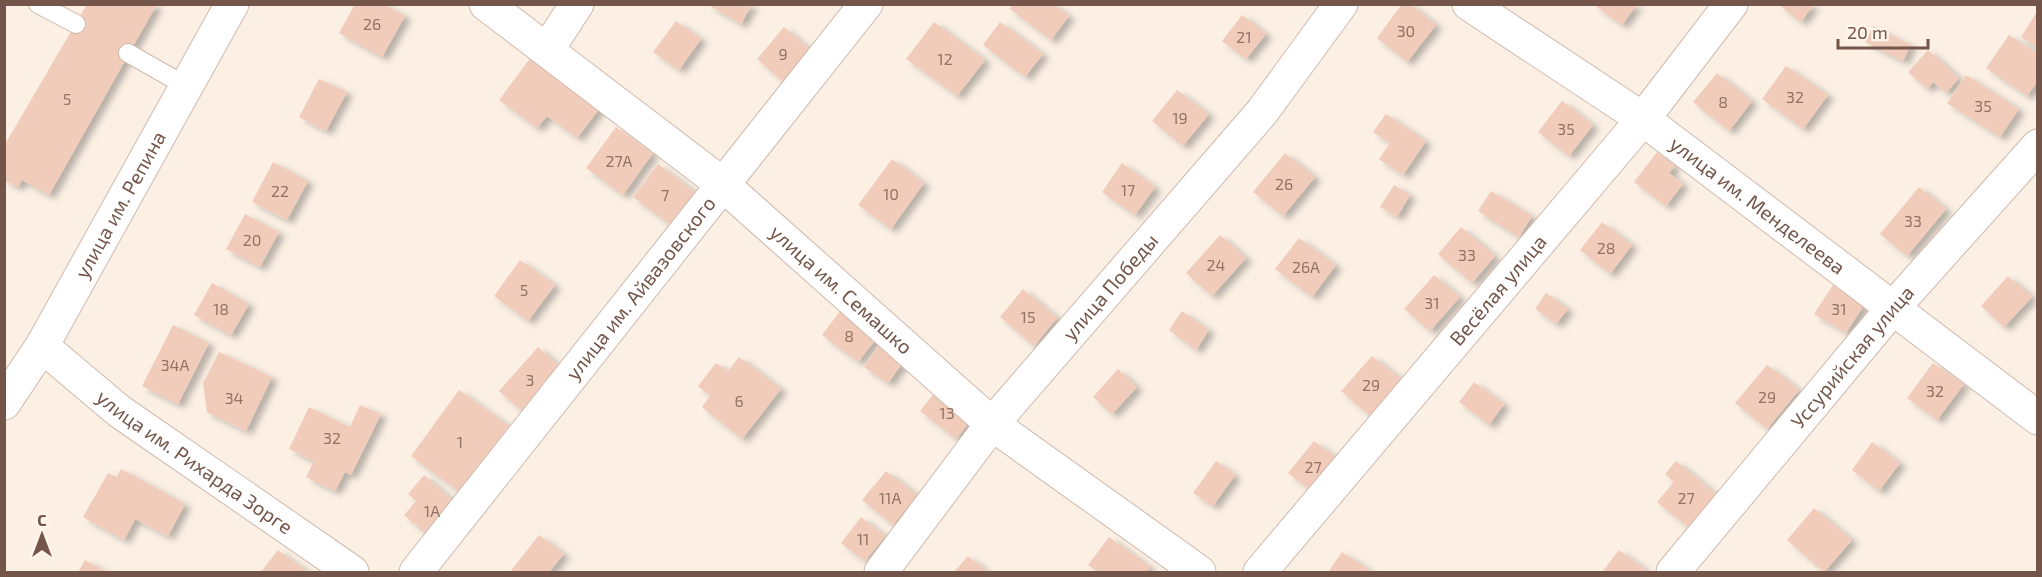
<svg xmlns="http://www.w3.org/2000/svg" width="2042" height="577" viewBox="0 0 2042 577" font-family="'Exo 2',sans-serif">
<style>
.building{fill:#f1ccbb;filter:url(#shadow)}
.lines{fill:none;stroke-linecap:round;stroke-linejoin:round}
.service-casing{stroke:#cfb9ad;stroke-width:20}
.minor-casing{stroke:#cfb9ad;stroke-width:35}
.service{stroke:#fff;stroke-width:18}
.minor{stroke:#fff;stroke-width:33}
.labels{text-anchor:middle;stroke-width:4.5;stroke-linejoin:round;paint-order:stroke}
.number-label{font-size:16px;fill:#937366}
.street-label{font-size:20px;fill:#745549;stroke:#fff5ea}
</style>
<defs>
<filter id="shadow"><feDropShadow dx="6" dy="4" stdDeviation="3" flood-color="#0004"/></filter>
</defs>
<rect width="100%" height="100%" fill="#fcf0e4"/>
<path class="building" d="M87 4H157L49 195 22 180 18 187 4 180V146Z
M355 4H384L405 16 382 57 339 33Z
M707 4H752L741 24Z
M1013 4H1053L1069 16 1051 40 1010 9Z
M1402 4H1410L1436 25 1407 62 1377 38Z
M1593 4H1637L1622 25Z
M1778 4H1814L1801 22Z
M2038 10V47L2021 37Z
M1242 15 1266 34 1246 59 1222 41Z
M676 21 701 39 679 70 653 52Z
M934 22 985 60 957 96 906 59Z
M1000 22 1043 54 1025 77 983 45Z
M1873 26 1911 45 1903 61 1865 42Z
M784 27 809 49 782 81 757 59Z
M2009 35 2038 54V81L2027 96 1986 68Z
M1928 50 1959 78 1946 93 1933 82 1927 89 1908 72Z
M534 53 603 104 577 138 547 116 537 128 499 100Z
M1786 66 1828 95 1803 129 1762 99Z
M1717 73 1752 101 1729 131 1693 102Z
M1966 75 2019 109 2000 137 1947 103Z
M319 79 347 92 326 131 299 117Z
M1177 90 1209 114 1183 146 1152 121Z
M1562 101 1593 125 1569 156 1538 132Z
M1386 114 1426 141 1403 175 1379 159 1390 143 1373 132Z
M616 127 653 153 623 195 586 168Z
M1657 152 1675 166 1669 173 1683 184 1666 206 1634 182Z
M1285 153 1315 177 1283 216 1253 192Z
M892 159 924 183 891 229 858 205Z
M273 162 308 181 287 220 252 202Z
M1122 163 1155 187 1135 215 1102 192Z
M658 164 696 193 672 226 633 197Z
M1394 185 1410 195 1397 217 1380 207Z
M1919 187 1946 209 1907 256 1880 234Z
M1491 191 1532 216 1519 237 1478 211Z
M245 214 279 232 260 267 226 249Z
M1602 222 1632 245 1610 274 1580 250Z
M1461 227 1495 256 1472 283 1438 254Z
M1220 235 1246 258 1212 296 1186 273Z
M1299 238 1336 265 1312 297 1275 269Z
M520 260 555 285 528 321 494 296Z
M1434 275 1460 297 1430 331 1404 309Z
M2008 276 2032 297 2004 327 1981 306Z
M212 283 249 304 231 335 194 315Z
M1833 285 1864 305 1846 333 1814 314Z
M1023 289 1057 318 1034 346 1000 317Z
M1546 293 1568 309 1556 324 1535 309Z
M841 310 877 338 858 362 822 335Z
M1182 311 1209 330 1196 350 1169 330Z
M173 325 209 343 178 404 142 386Z
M882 340 907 357 888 383 864 367Z
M538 347 562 369 523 412 499 391Z
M219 352 272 377 246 431 207 412 203 383Z
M1372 356 1401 379 1370 416 1341 391Z
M739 357 781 389 742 439 702 407 710 396 698 386 716 363 728 371Z
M1933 363 1964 384 1937 420 1907 398Z
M1767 365 1799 390 1767 429 1735 403Z
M1118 369 1137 387 1112 414 1093 397Z
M1474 382 1504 404 1489 425 1459 402Z
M939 387 975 415 956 439 920 411Z
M459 390 510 427 461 493 411 456Z
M360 405 381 414 351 475 345 472 335 491 306 477 314 461 289 449 309 407 350 427Z
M1314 441 1339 460 1313 492 1288 473Z
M1872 442 1900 463 1879 491 1852 470Z
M1216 461 1235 475 1213 506 1193 493Z
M1676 461 1716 494 1688 527 1657 502 1674 482 1665 474Z
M121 469 185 504 168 536 135 519 124 540 83 517 108 473 117 477Z
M886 471 917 495 893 525 862 500Z
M424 475 461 508 433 540 404 515 416 501 408 494Z
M1814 508 1852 540 1824 572 1787 540Z
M861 517 885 536 865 561 841 543Z
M539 535 564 554 549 572H510Z
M1109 537 1150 567 1146 572H1098L1088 565Z
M278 550 308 572H261Z
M1619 550 1646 570 1644 572 1603 571Z
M1342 552 1372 572H1328Z
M968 556 988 572H954Z
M85 560 107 572H78Z"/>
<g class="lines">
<defs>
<path id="service" d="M38 4 76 24
M128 53 186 86"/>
<g id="minor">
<path id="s1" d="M486 4 721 183 992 424 1199 572"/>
<path id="s2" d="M1469 4 1643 119 2038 418"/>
<path d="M547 50 577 4"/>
<path id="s3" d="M42 346 119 411 352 572"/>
<path id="s4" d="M4 403 42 346 232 4"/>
<path id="s5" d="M416 572 866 4"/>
<path id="s6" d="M881 572 992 424 1262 112 1341 4"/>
<path id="s7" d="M1260 572 1643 119 1731 4"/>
<path id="s8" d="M1673 572 1892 309 2038 146"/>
</g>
</defs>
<use href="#service" class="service-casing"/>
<use href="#minor" class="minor-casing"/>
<use href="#service" class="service"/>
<use href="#minor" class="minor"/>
</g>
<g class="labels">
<g class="number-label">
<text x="372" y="30">26</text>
<text x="1406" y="37">30</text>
<text x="1244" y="43">21</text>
<text x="783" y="60">9</text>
<text x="945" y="65">12</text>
<text x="1795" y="103">32</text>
<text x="67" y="105">5</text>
<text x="1723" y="108">8</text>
<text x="1983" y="112">35</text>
<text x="1180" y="124">19</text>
<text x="1566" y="135">35</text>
<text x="619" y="167">27А</text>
<text x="1284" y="190">26</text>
<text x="1128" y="196">17</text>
<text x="280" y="197">22</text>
<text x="891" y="200">10</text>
<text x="665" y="201">7</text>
<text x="1913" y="227">33</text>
<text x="252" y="246">20</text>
<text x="1606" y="254">28</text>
<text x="1467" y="261">33</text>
<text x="1216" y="271">24</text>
<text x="1306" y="273">26А</text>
<text x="524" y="296">5</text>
<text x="1432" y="309">31</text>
<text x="221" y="315">18</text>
<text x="1839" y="315">31</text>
<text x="1028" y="323">15</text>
<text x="849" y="342">8</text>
<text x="175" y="371">34А</text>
<text x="530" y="386">3</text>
<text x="1371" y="391">29</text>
<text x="1935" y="397">32</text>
<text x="1767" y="403">29</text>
<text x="234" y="404">34</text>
<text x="739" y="407">6</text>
<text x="947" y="419">13</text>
<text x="332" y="444">32</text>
<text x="460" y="448">1</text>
<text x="1313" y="473">27</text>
<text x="890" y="504">11А</text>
<text x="1686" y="504">27</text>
<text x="432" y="517">1А</text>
<text x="863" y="545">11</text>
</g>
<g class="street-label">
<text dy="7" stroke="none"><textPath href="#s4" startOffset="230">улица им. Репина</textPath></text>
<text dy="7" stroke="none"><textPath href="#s2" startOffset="352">улица им. Менделеева</textPath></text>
<text dy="7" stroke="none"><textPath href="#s5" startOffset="362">улица им. Айвазовского</textPath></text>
<text dy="7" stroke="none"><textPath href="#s6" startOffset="366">улица Победы</textPath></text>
<text dy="7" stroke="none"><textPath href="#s1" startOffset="456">улица им. Семашко</textPath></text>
<text dy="7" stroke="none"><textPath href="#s7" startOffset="369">Весёлая улица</textPath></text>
<text dy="7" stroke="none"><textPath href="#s8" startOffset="280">Уссурийская улица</textPath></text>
<text dy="7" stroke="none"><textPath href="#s3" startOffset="192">улица им. Рихарда Зорге</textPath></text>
</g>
</g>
<rect width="2042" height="577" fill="none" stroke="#745549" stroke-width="12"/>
<g transform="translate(42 535)" stroke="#fff5ea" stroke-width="4.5" paint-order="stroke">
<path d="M0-4.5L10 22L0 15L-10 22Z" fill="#745549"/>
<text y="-9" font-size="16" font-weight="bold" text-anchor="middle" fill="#745549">С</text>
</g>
<path d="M1838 39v9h90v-9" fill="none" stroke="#745549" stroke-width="3"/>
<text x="1847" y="39" font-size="18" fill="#745549" stroke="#fff5ea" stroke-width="4.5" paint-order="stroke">20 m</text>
</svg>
